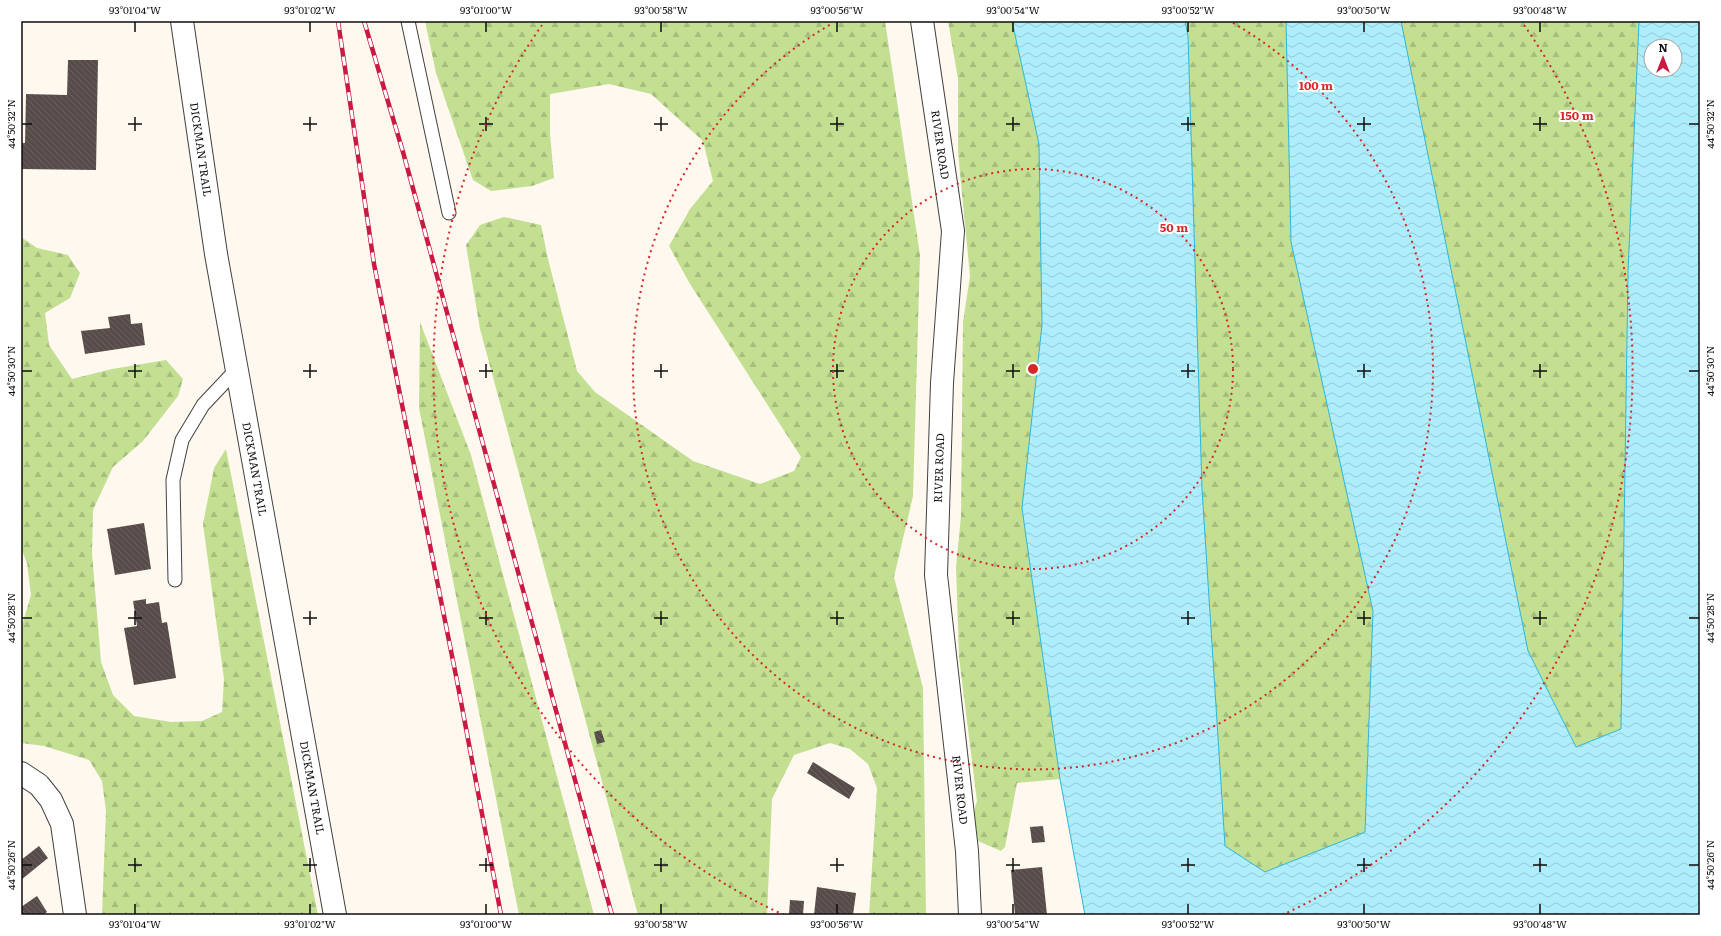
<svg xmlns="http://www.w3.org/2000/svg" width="1721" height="936" viewBox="0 0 1721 936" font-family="Literata,serif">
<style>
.forest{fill:url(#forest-firs)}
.water{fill:url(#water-waves);stroke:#2eb5d9;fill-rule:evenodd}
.building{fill:url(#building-back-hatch)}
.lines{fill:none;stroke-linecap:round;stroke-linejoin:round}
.service-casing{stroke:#414141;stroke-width:15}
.minor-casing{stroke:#414141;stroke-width:24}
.tertiary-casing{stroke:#414141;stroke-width:24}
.service{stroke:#fff;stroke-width:13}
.minor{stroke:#fff;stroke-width:22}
.tertiary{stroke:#fff;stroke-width:22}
.rail-casing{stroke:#ca1943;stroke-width:4.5}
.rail{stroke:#fff;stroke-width:3;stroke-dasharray:9;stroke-linecap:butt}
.ticks{fill:none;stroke:#0e0e0e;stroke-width:1.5}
.ring{fill:none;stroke:#d62828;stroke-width:2;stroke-dasharray:2 4}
.labels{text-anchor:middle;stroke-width:4;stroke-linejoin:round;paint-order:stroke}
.street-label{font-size:11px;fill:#0e0e0e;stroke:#fff}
.centre{fill:#d62828;stroke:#fff;stroke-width:2}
.ring-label{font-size:12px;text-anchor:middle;font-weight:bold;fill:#d62828;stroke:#fff;stroke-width:4;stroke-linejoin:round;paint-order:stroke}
.neatline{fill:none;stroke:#0e0e0e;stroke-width:1.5}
.ticks-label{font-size:10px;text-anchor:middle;fill:#0e0e0e}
</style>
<defs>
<pattern id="forest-firs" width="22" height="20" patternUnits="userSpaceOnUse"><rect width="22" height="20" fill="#c3df92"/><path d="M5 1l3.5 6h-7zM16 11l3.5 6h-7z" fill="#a6be7d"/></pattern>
<pattern id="water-waves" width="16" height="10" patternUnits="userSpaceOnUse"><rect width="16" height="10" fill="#aeedfb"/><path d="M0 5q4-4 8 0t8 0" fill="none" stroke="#94cad6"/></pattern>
<pattern id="building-back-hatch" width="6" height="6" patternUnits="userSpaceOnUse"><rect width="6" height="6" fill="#574c49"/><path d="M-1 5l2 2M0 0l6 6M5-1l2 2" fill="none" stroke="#6a615f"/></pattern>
</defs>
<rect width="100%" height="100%" fill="#fff8ee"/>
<path class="forest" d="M425 21H885L920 255 913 496 894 577 923 688 926 915H869L877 788 868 764 850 749 830 743 794 755 772 799 767 915H638L480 329 466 245 480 225 504 217 541 225 548 259 577 371 595 392 693 461 760 484 794 471 801 457 690 284 669 246 690 209 713 181 703 141 651 94 609 84 550 94V134L554 178 532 186 491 191 473 180 436 73Z
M948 21H1012L1039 144 1042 325 1022 508 1060 779 1017 783 1005 847 1001 851 978 841 974 812 977 801 959 657 956 567 961 516 963 322 970 276 958 152V79Z
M1185 21H1286L1291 242 1373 611 1365 832 1265 872 1225 847 1202 489 1188 36Z
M1401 21H1639L1628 272 1621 729 1576 747 1528 651Z
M21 237 37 248 68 255 80 273 70 298 45 313 49 345 72 379 112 369 166 360 183 379 178 396 143 441 113 467 93 510 92 553 101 662 113 695 134 716 171 722 202 721 222 712 224 679 203 524 214 468 226 449 318 915H102L106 811 102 781 89 760 44 746 21 743V629L31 595 27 563 21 548Z
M420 322 471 455 594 915H519L419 408Z"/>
<path class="water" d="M1012 21H1185L1188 36 1202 489 1225 846 1265 872 1365 832 1373 611 1291 242 1286 21H1401L1528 651 1576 747 1621 729 1628 272 1639 21H1700V915H1085L1060 779 1022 508 1042 325 1039 144ZM1651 46H1675V70H1651Z"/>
<path class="building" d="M68 60H98L96 170 21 169V143H25L26 94 67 95Z
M130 314 131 324 142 323 145 345 85 354 81 331 110 328 108 317Z
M144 523 151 569 115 575 107 529Z
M146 599V604L159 602 162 623 167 622 176 678 134 685 124 628 137 626 133 601Z
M601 730 605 742 597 744 594 732Z
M813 762 855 788 849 799 807 773Z
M1043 826 1045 842 1032 843 1030 827Z
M39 846 48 858 21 880V860Z
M1042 867 1047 915H1015L1011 870Z
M817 887 856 893 853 915H814Z
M37 896 47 912 43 915H21V907Z
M790 900 804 901 803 915H789Z"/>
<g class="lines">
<defs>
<path id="service" d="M408 21 449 213
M175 580 173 480 182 440 203 405 237 369"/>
<g id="minor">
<path id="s1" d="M922 21 953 231 942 383 936 575 967 851 970 915"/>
<path d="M21 773 39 785 51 800 62 824 75 915"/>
</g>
<g id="tertiary">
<path id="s2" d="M182 21 216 254 335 915"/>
</g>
</defs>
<use href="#service" class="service-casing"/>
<use href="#minor" class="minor-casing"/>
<use href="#tertiary" class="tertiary-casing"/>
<use href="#service" class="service"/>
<use href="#minor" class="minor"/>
<use href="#tertiary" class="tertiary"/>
<defs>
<path id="rail" d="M338 21 374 264 459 691 501 915
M364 21 403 152 612 915"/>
</defs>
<use href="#rail" class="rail-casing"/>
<use href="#rail" class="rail"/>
</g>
<path class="ticks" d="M135 22V32M310 22V32M486 22V32M661 22V32M837 22V32M1013 22V32M1188 22V32M1364 22V32M1540 22V32M135 117V131M310 117V131M486 117V131M661 117V131M837 117V131M1013 117V131M1188 117V131M1364 117V131M1540 117V131M22 124H32M128 124H142M303 124H317M479 124H493M654 124H668M830 124H844M1006 124H1020M1181 124H1195M1357 124H1371M1533 124H1547M1689 124H1699M135 364V378M310 364V378M486 364V378M661 364V378M837 364V378M1013 364V378M1188 364V378M1364 364V378M1540 364V378M22 371H32M128 371H142M303 371H317M479 371H493M654 371H668M830 371H844M1006 371H1020M1181 371H1195M1357 371H1371M1533 371H1547M1689 371H1699M135 611V625M310 611V625M486 611V625M661 611V625M837 611V625M1013 611V625M1188 611V625M1364 611V625M1540 611V625M22 618H32M128 618H142M303 618H317M479 618H493M654 618H668M830 618H844M1006 618H1020M1181 618H1195M1357 618H1371M1533 618H1547M1689 618H1699M135 858V872M310 858V872M486 858V872M661 858V872M837 858V872M1013 858V872M1188 858V872M1364 858V872M1540 858V872M22 865H32M128 865H142M303 865H317M479 865H493M654 865H668M830 865H844M1006 865H1020M1181 865H1195M1357 865H1371M1533 865H1547M1689 865H1699M135 904V914M310 904V914M486 904V914M661 904V914M837 904V914M1013 904V914M1188 904V914M1364 904V914M1540 904V914"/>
<g class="ring">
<circle cx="1033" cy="369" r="200"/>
<path d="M1233 23A400 400 0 1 1 833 23"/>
<path d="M784 915A600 600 0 0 1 542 25M1524 25A600 600 0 0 1 1282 915"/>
</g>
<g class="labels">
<g class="street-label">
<text dy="4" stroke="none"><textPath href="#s1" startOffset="125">RIVER ROAD</textPath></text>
<text dy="4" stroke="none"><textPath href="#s2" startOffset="130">DICKMAN TRAIL</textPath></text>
<text transform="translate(939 468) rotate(-88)" y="4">RIVER ROAD</text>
<text dy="4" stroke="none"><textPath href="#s2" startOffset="454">DICKMAN TRAIL</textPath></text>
<text dy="4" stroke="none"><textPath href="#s2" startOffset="778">DICKMAN TRAIL</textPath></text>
<text dy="4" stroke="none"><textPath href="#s1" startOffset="773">RIVER ROAD</textPath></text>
</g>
</g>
<circle cx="1033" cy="369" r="6" class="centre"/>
<g class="ring-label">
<text x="1316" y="90">100 m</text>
<text x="1577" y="120">150 m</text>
<text x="1174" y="232">50 m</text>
</g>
<rect width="1721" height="936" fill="none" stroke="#ffffff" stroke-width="44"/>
<g transform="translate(1663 58)"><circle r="19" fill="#ffffff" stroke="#9f9f9f"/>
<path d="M0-3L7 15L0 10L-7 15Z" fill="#ca1943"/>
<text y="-6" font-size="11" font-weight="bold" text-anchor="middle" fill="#0e0e0e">N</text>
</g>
<rect x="22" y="22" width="1677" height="892" class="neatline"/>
<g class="ticks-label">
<text x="135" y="14">93°01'04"W</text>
<text x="310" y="14">93°01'02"W</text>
<text x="486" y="14">93°01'00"W</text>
<text x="661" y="14">93°00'58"W</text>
<text x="837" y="14">93°00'56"W</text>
<text x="1013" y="14">93°00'54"W</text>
<text x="1188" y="14">93°00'52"W</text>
<text x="1364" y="14">93°00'50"W</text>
<text x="1540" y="14">93°00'48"W</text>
<text transform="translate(11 124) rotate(-90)" y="4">44°50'32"N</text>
<text transform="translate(1710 124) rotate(-90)" y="4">44°50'32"N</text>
<text transform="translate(11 371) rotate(-90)" y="4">44°50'30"N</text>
<text transform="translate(1710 371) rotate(-90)" y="4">44°50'30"N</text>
<text transform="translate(11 618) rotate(-90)" y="4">44°50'28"N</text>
<text transform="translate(1710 618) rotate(-90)" y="4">44°50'28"N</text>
<text transform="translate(11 865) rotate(-90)" y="4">44°50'26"N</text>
<text transform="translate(1710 865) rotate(-90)" y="4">44°50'26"N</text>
<text x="135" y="928">93°01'04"W</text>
<text x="310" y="928">93°01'02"W</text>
<text x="486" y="928">93°01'00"W</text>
<text x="661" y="928">93°00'58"W</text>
<text x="837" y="928">93°00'56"W</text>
<text x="1013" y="928">93°00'54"W</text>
<text x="1188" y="928">93°00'52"W</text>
<text x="1364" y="928">93°00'50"W</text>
<text x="1540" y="928">93°00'48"W</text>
</g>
</svg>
